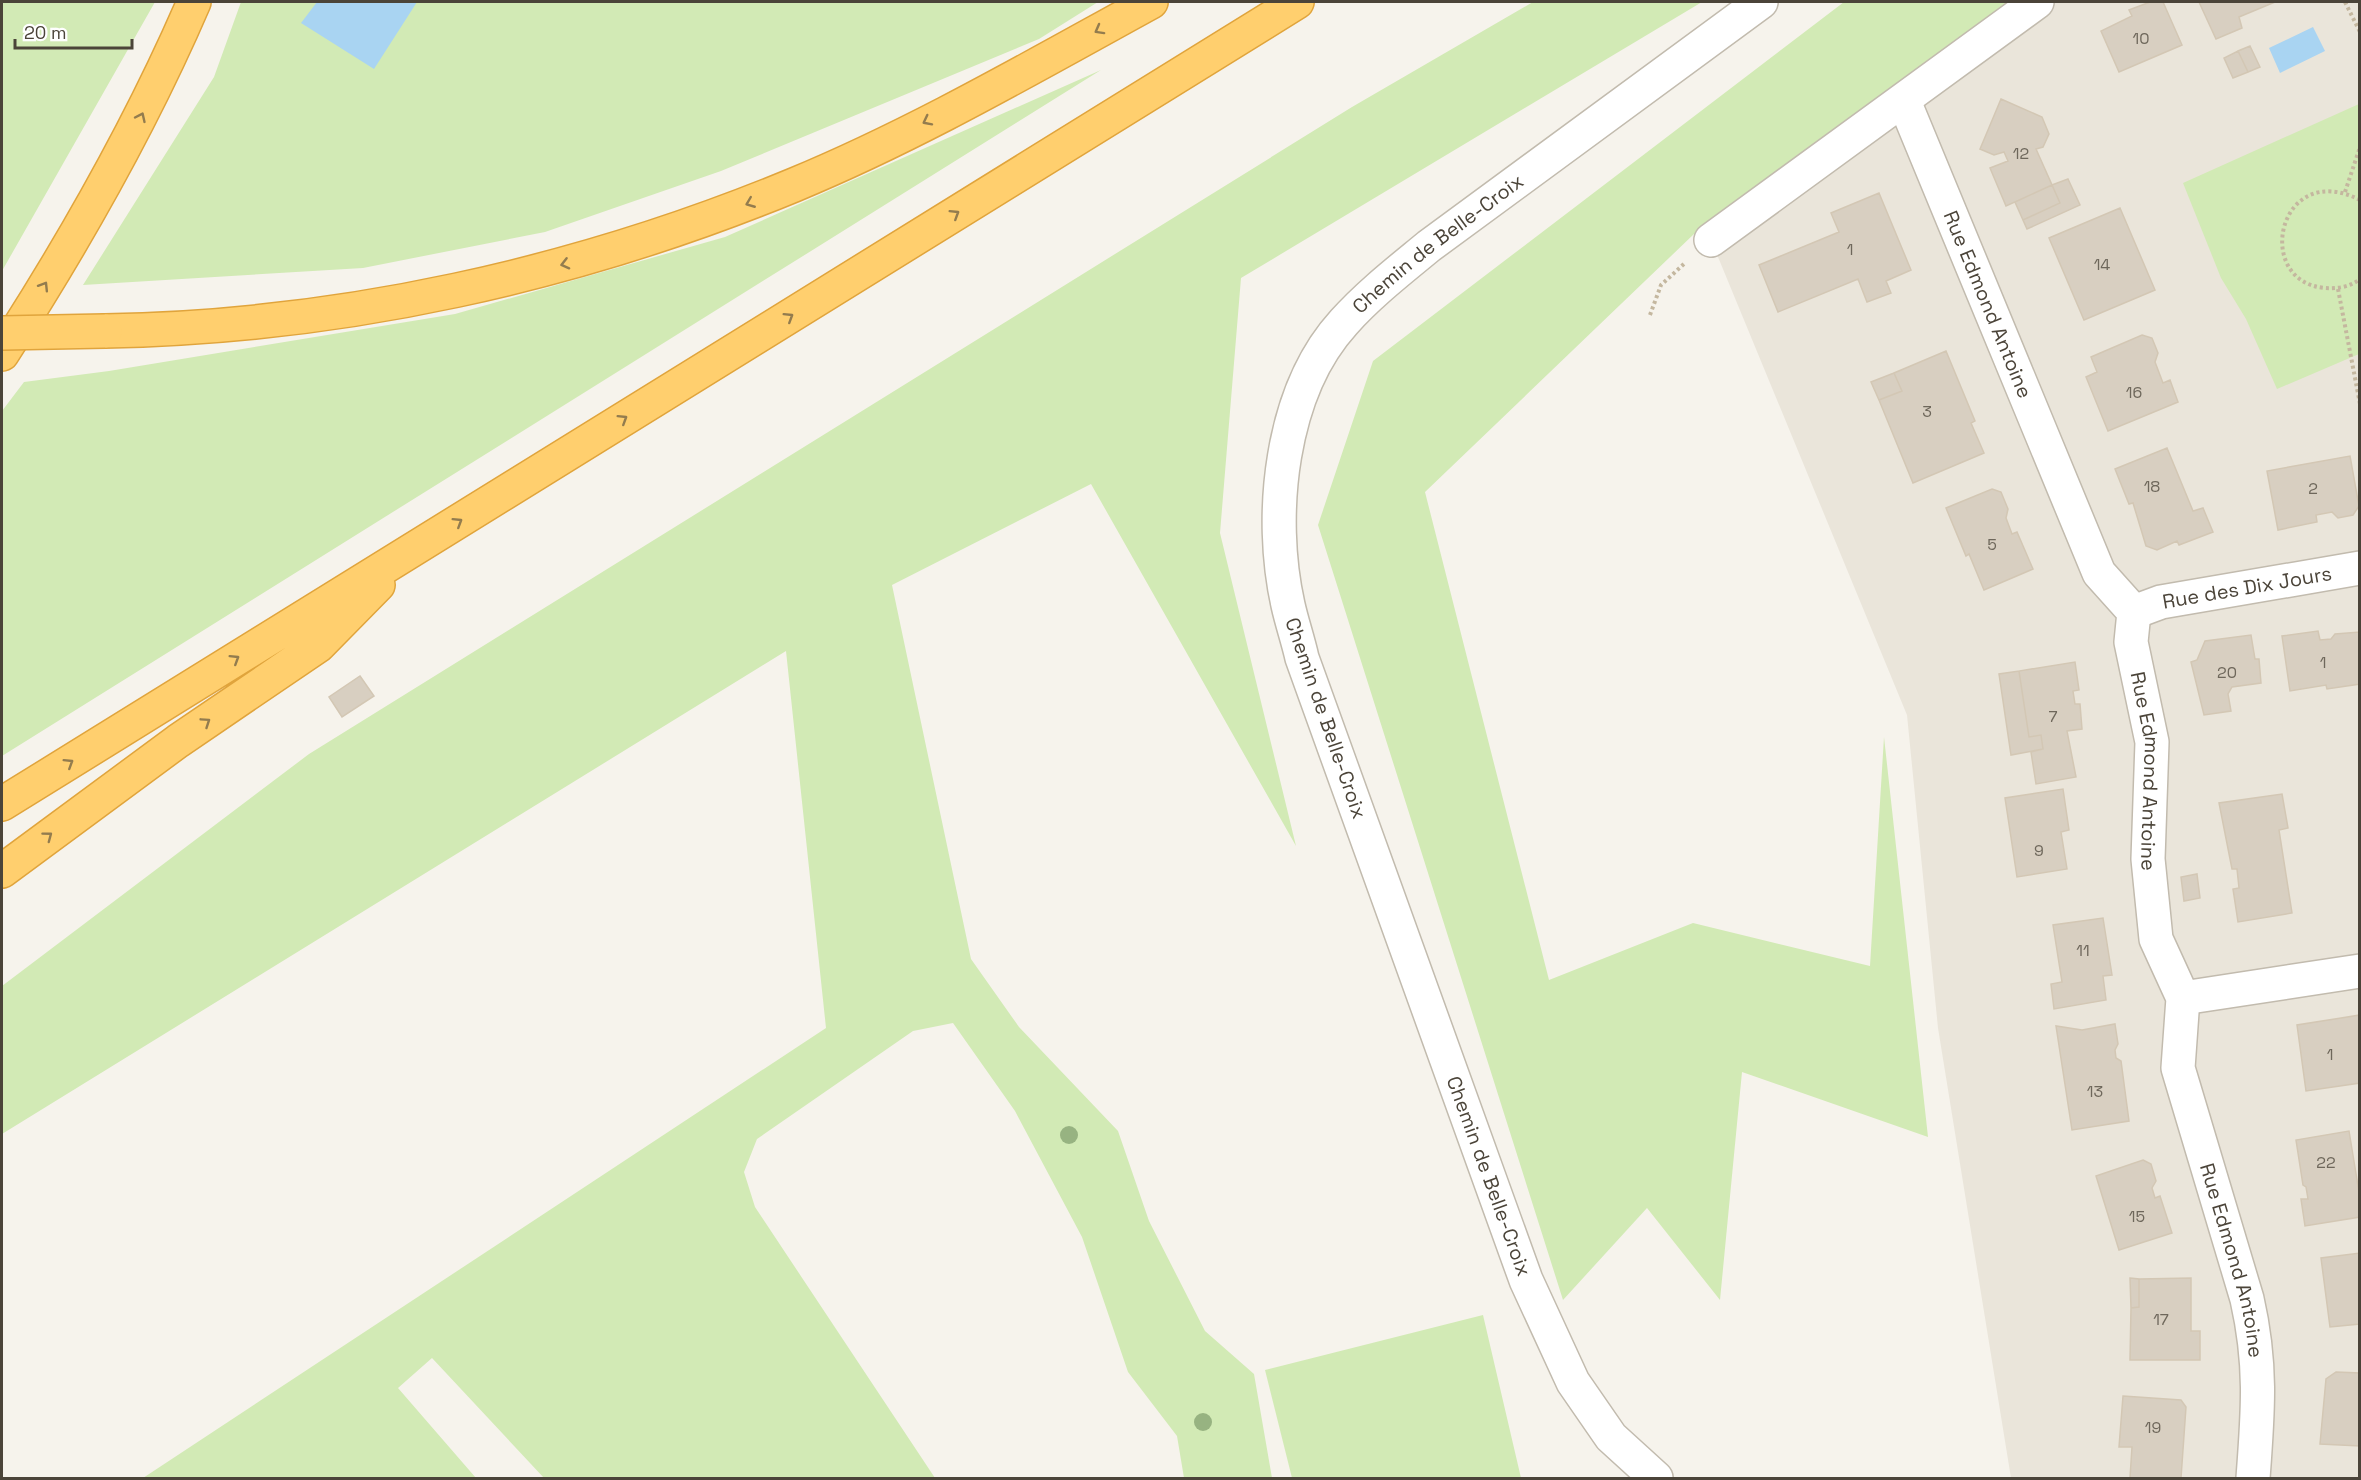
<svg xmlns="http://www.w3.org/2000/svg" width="2361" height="1480" viewBox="0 0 2361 1480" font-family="'Space Grotesk',sans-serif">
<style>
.residential{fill:#eae5da}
.green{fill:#d2eab5}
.water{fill:#a9d4f2}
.building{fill:#d8cfc1;stroke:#d3c7b4;stroke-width:1.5}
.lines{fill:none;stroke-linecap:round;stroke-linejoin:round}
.minor-casing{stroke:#c2bbae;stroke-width:36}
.tertiary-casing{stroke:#c2bbae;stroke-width:36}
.motorway-casing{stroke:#e0a43c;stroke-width:36}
.path{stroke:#c4b79f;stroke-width:4;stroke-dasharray:3 3;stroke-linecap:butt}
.minor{stroke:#fff;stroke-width:33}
.tertiary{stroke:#fff;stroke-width:33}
.motorway{stroke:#ffcf6e;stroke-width:33}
.motorway-bridge-casing{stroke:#e0a43c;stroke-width:36;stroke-linecap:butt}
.motorway-bridge{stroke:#ffcf6e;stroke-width:33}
.tree{fill:#97b381}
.oneway{stroke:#937c4e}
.labels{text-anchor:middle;stroke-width:4.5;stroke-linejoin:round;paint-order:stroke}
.number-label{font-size:16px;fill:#6e675b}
.street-label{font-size:20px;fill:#4b4439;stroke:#fff}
</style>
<rect width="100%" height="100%" fill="#f6f3ec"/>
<path class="residential" d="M2037 2H2359V1478H2011L1938 1028 1907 715 1711 240Z"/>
<path class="green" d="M2 2H155L2 271Z
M241 2H1098L1039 39 721 171 545 232 363 268 83 285 214 77Z
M1533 2H1702L1241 278 1220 533 1296 846 1091 484 892 585 971 959 1019 1027 1118 1131 1149 1221 1205 1331 1254 1374 1272 1478H1184L1177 1436 1128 1372 1082 1237 1015 1111 953 1023 913 1031 757 1139 744 1172 755 1207 935 1478H544L432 1358 398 1388 476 1478H143L826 1028 786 651 2 1134V986L309 754 1352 107Z
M1844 2H2020L1694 234 1425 492 1549 980 1693 923 1870 966 1884 737 1928 1137 1742 1072 1720 1300 1647 1208 1563 1300 1318 525 1373 361Z
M1101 70 2 756V411L24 382 109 371 455 314 725 237Z
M2359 104V354L2277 389 2246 319 2221 278 2183 183Z
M1483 1315 1521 1478H1292L1265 1370Z"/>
<path class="water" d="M317 2H417L374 69 301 23Z
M2313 27 2325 51 2280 73 2269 48Z"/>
<path class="building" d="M2150 2H2163L2182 45 2119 72 2101 31 2132 16 2129 10Z
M2199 2H2275L2239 17 2242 28 2216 39Z
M2250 46 2260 67 2248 72 2238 51Z
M2238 51 2248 72 2233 78 2224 58Z
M2001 99 2042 117 2049 134 2043 147 2036 149 2052 185 2006 206 1990 168 2008 161 2004 152 1994 155 1980 149Z
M2068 179 2080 205 2027 229 2023 220 2060 203 2052 185Z
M2052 185 2060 203 2023 220 2015 202Z
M1879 193 1911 270 1886 281 1891 293 1867 302 1858 279 1778 312 1759 265 1839 232 1831 213Z
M2120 208 2155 290 2084 320 2049 238Z
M2142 335 2152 338 2158 353 2155 362 2163 383 2170 380 2178 402 2108 431 2086 377 2097 372 2091 357Z
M1946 351 1975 421 1971 423 1984 453 1913 483 1879 400 1902 391 1894 373Z
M1894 373 1902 391 1879 400 1871 382Z
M2167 448 2193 511 2203 508 2213 532 2179 545 2177 541 2157 550 2146 546 2133 503 2129 504 2115 469Z
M2350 456 2359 506 2353 515 2338 518 2332 512 2316 515 2317 522 2278 530 2267 471Z
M1992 489 2001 492 2008 509 2006 518 2012 534 2017 532 2033 569 1984 590 1969 554 1966 556 1946 508Z
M2318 631 2320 640 2331 639 2335 634 2360 632V684L2327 689 2326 685 2290 691 2282 636Z
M2251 635 2255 659H2259L2261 683 2232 687 2228 694 2231 711 2204 715 2191 662 2197 660 2205 641Z
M2075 662 2079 690 2073 691 2075 704H2080L2082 729 2067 731 2076 777 2036 784 2031 752 2043 749 2041 735 2029 737 2019 671Z
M2019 671 2029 737 2041 735 2043 749 2011 755 1999 674Z
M360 676 374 696 342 717 329 697Z
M2063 789 2069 830 2061 832 2067 869 2017 877 2005 798Z
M2282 794 2288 828 2279 830 2292 913 2238 922 2233 889 2239 888 2237 869H2232L2219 803Z
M2197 874 2200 898 2184 901 2181 877Z
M2103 918 2112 975 2103 976 2106 1000 2054 1009 2051 984 2062 982 2053 925Z
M2360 1015V1083L2306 1091 2297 1025Z
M2115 1024 2118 1044 2115 1050 2116 1058 2121 1061 2129 1121 2072 1130 2056 1026 2082 1030Z
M2349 1131 2360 1198V1217L2305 1226 2301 1199H2308L2306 1187 2303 1185 2296 1140Z
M2143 1160 2151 1164 2156 1181 2152 1188 2155 1198 2160 1196 2172 1233 2119 1250 2096 1176Z
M2360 1253V1324L2330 1327 2321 1258Z
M2130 1278 2139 1279V1307L2131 1308Z
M2191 1278V1331H2200V1360H2130L2131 1308 2139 1307V1279Z
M2336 1372 2360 1373V1446L2320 1444 2326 1379Z
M2123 1396 2181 1400 2186 1407 2181 1478H2130L2132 1447H2119Z"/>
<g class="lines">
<defs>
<g id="minor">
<path id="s1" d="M1904 101 2099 573 2134 612 2131 642 2152 742 2148 859 2156 939 2183 998 2178 1068 2247 1299C2262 1365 2258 1412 2253 1478"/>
<path d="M1711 240 2037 2"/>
<path id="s2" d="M2134 612 2161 602 2360 568"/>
<path d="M2183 998 2360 971"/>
</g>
<g id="tertiary">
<path id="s3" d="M1656 1478 1611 1437 1573 1382 1526 1280 1302 658C1298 640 1292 623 1288 605 1268 516 1280 392 1344 322 1369 294 1400 270 1429 246L1761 2"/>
</g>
<path id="motorway" d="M105 331C341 327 576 275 794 185 917 134 1034 66 1151 2
M2 354C75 241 141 125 194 2
M2 804 1297 2
M2 871 178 741 319 645 378 585"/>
</defs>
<use href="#minor" class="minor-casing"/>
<use href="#tertiary" class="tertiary-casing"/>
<use href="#motorway" class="motorway-casing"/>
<path class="path" d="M2345 2 2360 32
M2345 192 2360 147
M2360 200C2278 158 2252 282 2325 288 2337 289 2350 287 2360 279
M2338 289 2360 404
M1650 315 1661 285 1685 263"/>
<use href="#minor" class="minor"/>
<use href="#tertiary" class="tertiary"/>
<use href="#motorway" class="motorway"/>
<defs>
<path id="motorway-bridge" d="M2 333 105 331"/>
</defs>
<use href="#motorway-bridge" class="motorway-bridge-casing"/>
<use href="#motorway-bridge" class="motorway-bridge"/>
</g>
<g class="tree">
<circle cx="1069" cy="1135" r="9"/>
<circle cx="1203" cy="1422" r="9"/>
</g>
<defs><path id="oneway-chevron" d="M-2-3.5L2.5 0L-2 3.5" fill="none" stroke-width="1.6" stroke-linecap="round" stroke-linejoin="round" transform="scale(1.5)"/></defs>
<g class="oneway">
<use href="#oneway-chevron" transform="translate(1099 30) rotate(151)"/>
<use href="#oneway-chevron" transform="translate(141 117) rotate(-65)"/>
<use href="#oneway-chevron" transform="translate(927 121) rotate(153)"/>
<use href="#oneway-chevron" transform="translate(750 203) rotate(158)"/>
<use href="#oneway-chevron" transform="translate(955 214) rotate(-32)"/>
<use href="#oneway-chevron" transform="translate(565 264) rotate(166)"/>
<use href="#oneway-chevron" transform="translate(44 286) rotate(-58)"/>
<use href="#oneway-chevron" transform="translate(789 317) rotate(-32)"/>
<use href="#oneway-chevron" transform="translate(623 419) rotate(-32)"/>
<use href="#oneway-chevron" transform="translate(458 522) rotate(-32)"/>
<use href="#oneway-chevron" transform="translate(235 659) rotate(-32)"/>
<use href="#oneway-chevron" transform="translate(206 722) rotate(-34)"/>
<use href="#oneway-chevron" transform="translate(69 763) rotate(-32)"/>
<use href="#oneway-chevron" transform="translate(48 836) rotate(-37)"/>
</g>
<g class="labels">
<g class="number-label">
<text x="2141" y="44">10</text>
<text x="2021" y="159">12</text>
<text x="1850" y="255">1</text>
<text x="2102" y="270">14</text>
<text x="2134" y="398">16</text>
<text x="1927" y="417">3</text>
<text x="2152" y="492">18</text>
<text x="2313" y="494">2</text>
<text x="1992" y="550">5</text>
<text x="2323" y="668">1</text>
<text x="2227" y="678">20</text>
<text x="2053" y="722">7</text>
<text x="2039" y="856">9</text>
<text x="2083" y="956">11</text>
<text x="2330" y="1060">1</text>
<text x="2095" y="1097">13</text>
<text x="2326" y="1168">22</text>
<text x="2137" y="1222">15</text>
<text x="2161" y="1325">17</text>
<text x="2153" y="1433">19</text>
</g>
<g class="street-label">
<text dy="7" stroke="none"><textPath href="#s3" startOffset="1377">Chemin de Belle-Croix</textPath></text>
<text dy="7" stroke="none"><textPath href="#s1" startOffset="220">Rue Edmond Antoine</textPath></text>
<text dy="7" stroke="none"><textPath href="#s2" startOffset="116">Rue des Dix Jours</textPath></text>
<text transform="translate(1326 718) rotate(71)" y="7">Chemin de Belle-Croix</text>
<text dy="7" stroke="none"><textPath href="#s1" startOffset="724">Rue Edmond Antoine</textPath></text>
<text transform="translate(1489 1176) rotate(70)" y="7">Chemin de Belle-Croix</text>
<text dy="7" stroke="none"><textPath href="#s1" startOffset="1228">Rue Edmond Antoine</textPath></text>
</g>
</g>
<rect width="2361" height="1480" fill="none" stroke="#4b4439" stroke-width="6"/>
<path d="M15 39v9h117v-9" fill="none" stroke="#4b4439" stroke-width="3"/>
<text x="24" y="39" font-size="18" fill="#4b4439" stroke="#ffffff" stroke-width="4.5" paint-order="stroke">20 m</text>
</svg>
